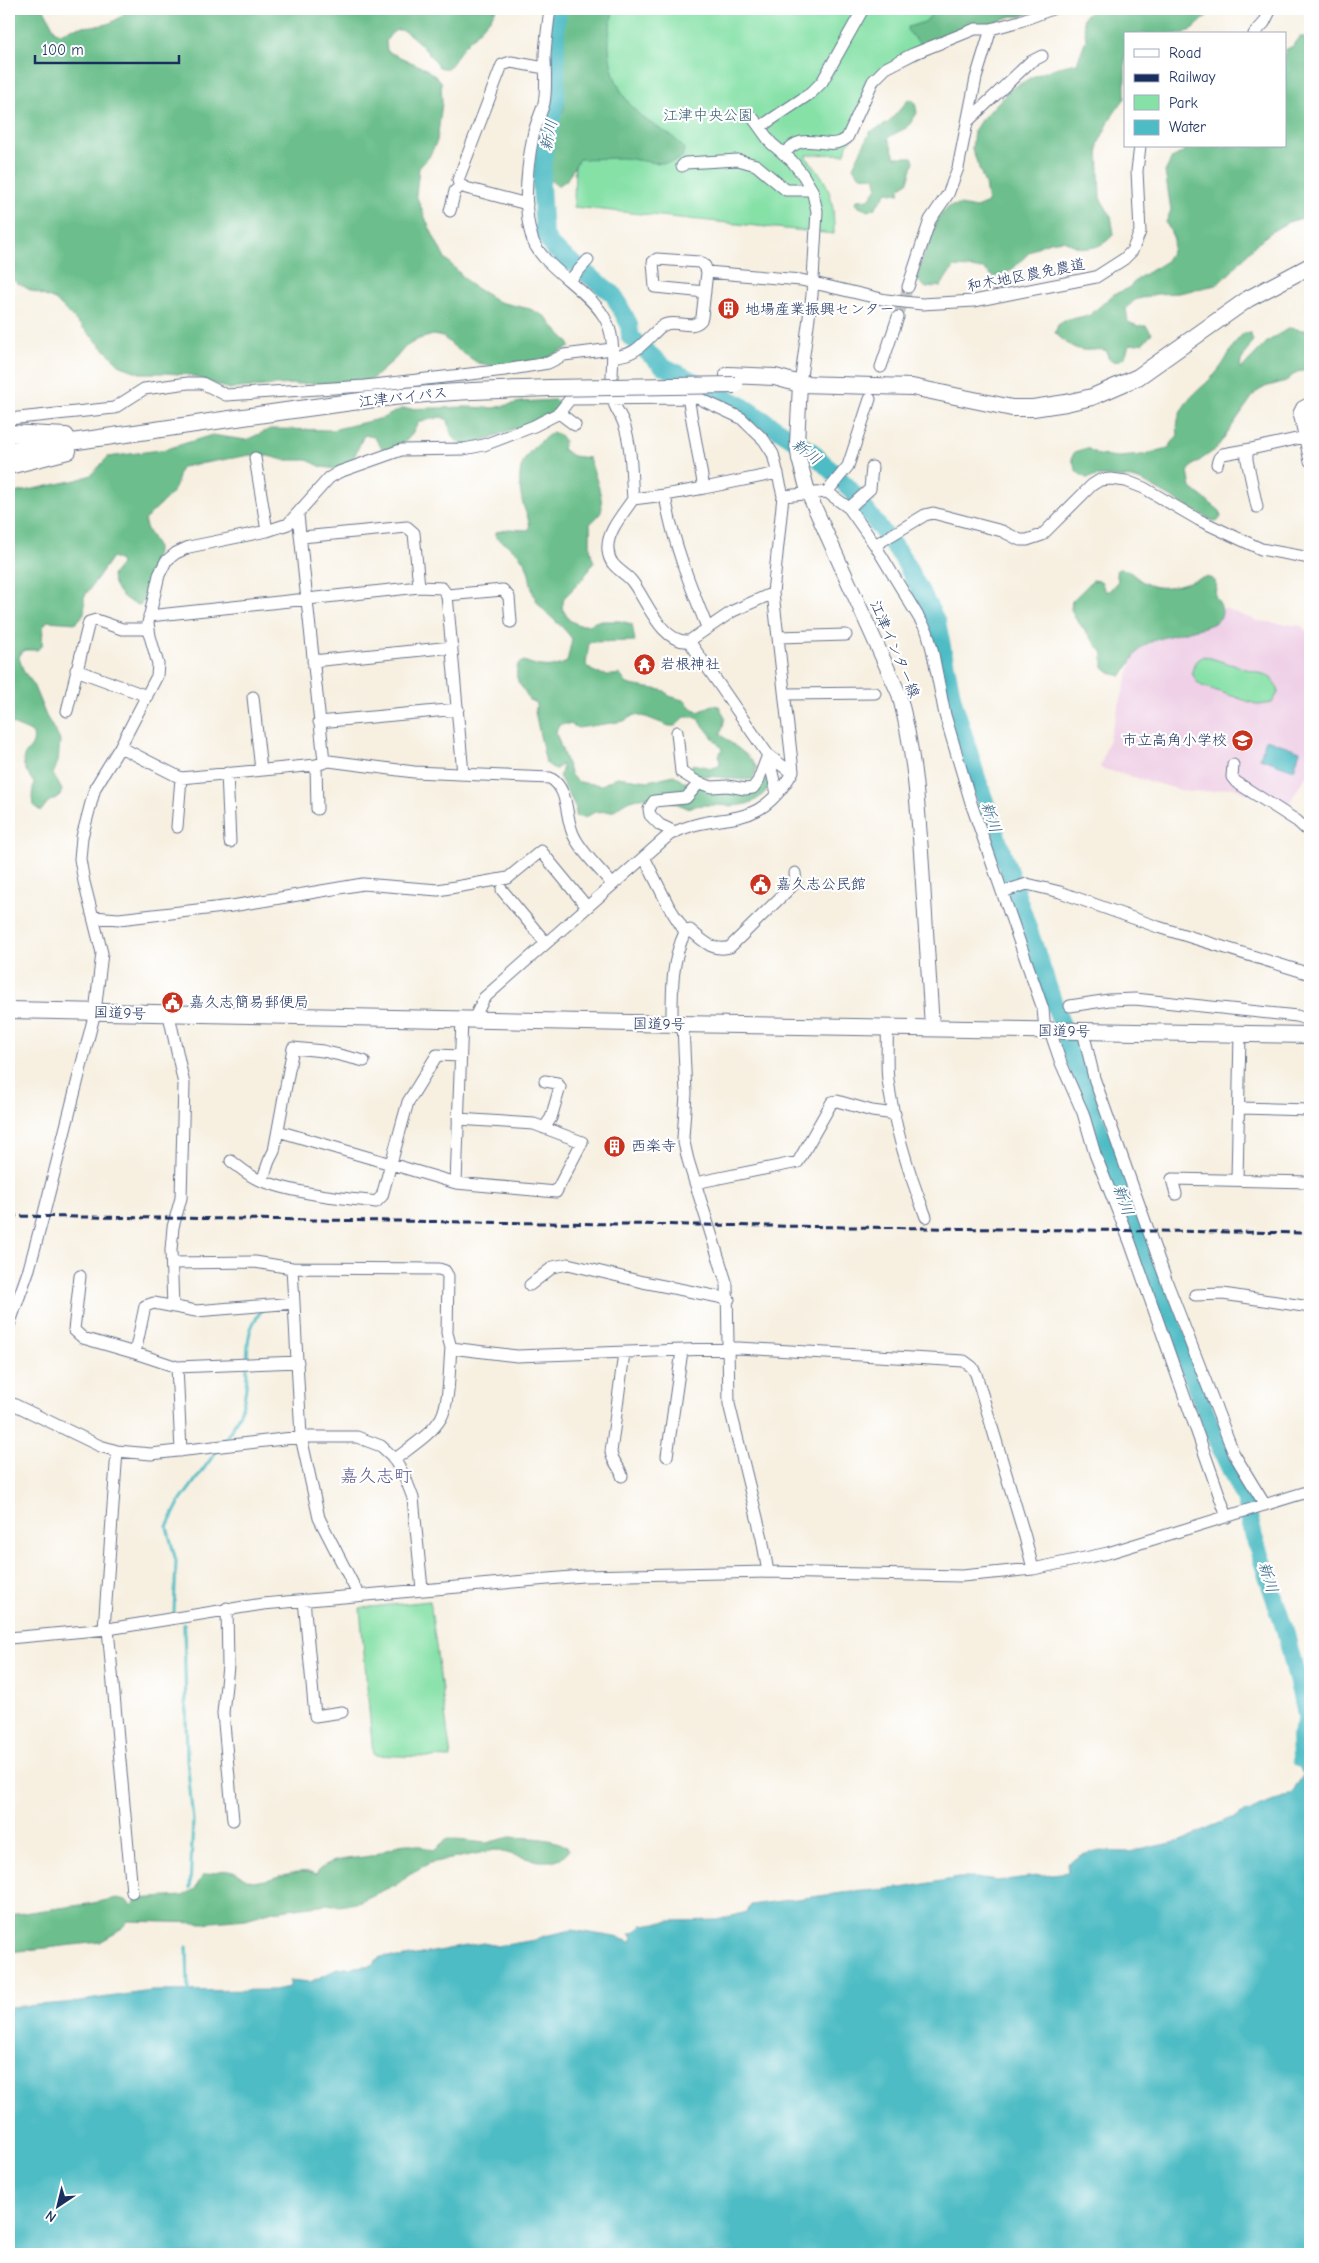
<svg xmlns="http://www.w3.org/2000/svg" width="1319" height="2263" viewBox="0 0 1319 2263" font-family="'Comic Neue','Klee One',sans-serif">
<style>
.built{fill:#efd0e6}
.green{fill:#86e1a7;stroke:#508882}
.forest{fill:#6cbf8c;stroke:#447775}
.water{fill:#4ebcc4;stroke:#347691}
.lines{fill:none;stroke-linecap:round;stroke-linejoin:round}
.stream{stroke:#4ebcc4;stroke-width:3}
.river{stroke:#4ebcc4;stroke-width:18}
.minor-tunnel{stroke:#cbc9c7;stroke-width:11;stroke-dasharray:11 5.5;stroke-linecap:butt}
.minor-casing{stroke:#68738c;stroke-width:13}
.major-casing{stroke:#68738c;stroke-width:16}
.highway-casing{stroke:#68738c;stroke-width:18}
.minor{stroke:#fff;stroke-width:11}
.major{stroke:#fff;stroke-width:14}
.highway{stroke:#fff;stroke-width:16}
.rail{stroke:#1b2f5e;stroke-width:3;stroke-dasharray:8 4;stroke-linecap:butt}
.highway-bridge-casing{stroke:#68738c;stroke-width:18;stroke-linecap:butt}
.highway-bridge{stroke:#fff;stroke-width:16}
.labels{text-anchor:middle;stroke-width:4.5;stroke-linejoin:round;paint-order:stroke}
.park-label{font-size:15px;fill:#365c70;stroke:#fff}
.street-label{font-size:15px;fill:#1b2f5e;stroke:#fff}
.poi-label{font-size:15px;fill:#1b2f5e;stroke:#fff;text-anchor:start}
.water-label{font-size:16px;font-style:italic;fill:#2d6082;stroke:#fff}
.quarter-label{font-size:18px;fill:#5a598c;stroke:#fff}
</style>
<rect width="100%" height="100%" fill="#fff"/>
<filter id="ink" filterUnits="userSpaceOnUse"><feTurbulence type="fractalNoise" baseFrequency=".02" numOctaves="2"/><feDisplacementMap in="SourceGraphic" scale="10" xChannelSelector="R" yChannelSelector="G"/><feConvolveMatrix kernelMatrix="1 2 1 2 8 2 1 2 1" color-interpolation-filters="sRGB"/></filter>
<filter id="wash" filterUnits="userSpaceOnUse"><feTurbulence type="fractalNoise" baseFrequency=".0096" numOctaves="4" result="noise"/><feDisplacementMap in="SourceGraphic" scale="20" xChannelSelector="R" yChannelSelector="G"/><feGaussianBlur stdDeviation="1.12" result="paint"/><feColorMatrix in="noise" values="0 0 0 0 0 0 0 0 0 0 0 0 0 0 0 0 0 1.4 0 .05"/><feComposite in="paint" operator="in"/></filter>
<g filter="url(#wash)">
<rect width="100%" height="100%" fill="#f7f0e1"/>
<path class="built" d="M1224 608 1257 621 1302 626 1310 635V770L1286 808 1230 787 1215 791 1188 792 1100 768 1137 646 1215 619Z"/>
<path class="green" d="M605 9H1037L1003 16 889 70 879 80 853 138 847 145 845 154 807 155 806 157C831 183 834 200 834 234L574 207 575 156Z
M1204 656 1266 675 1271 678 1278 688V693L1272 703 1259 705 1202 686 1196 681 1192 672 1195 662Z
M430 1601 451 1758 373 1755 360 1608Z"/>
<path class="forest" d="M9 9H44L55 31 61 33C88 19 105 36 128 9H497C487 24 475 34 463 47 457 55 455 62 447 69L439 67C433 58 409 28 398 30 392 31 389 37 386 41L387 51 426 69 441 81 442 103 437 141 429 157 419 168 416 195 429 227 444 257 471 285 499 302 530 309 546 317 555 329 568 341 570 347 544 359 495 366 478 363 457 349 443 337 433 335 419 339 405 347 395 359 370 381 275 385 229 389 190 375 167 373H140L121 366 55 300 30 290 11 279 9 275Z
M562 9H614C602 48 611 90 642 117 658 130 672 132 684 149L682 157C666 169 640 159 622 158 607 158 593 159 579 159L566 181 557 186 547 177 546 162 549 144 555 125 564 109 560 33Z
M936 9H1035C1027 16 1022 17 1012 16L921 45 907 30 908 27 925 22Z
M1093 9H1238L1234 11 1210 13 1193 29 1182 34H1125V98L1112 116 1098 144 1100 198 1111 216 1114 234C1099 251 1082 252 1064 240 1053 241 1042 243 1033 250 1016 262 1018 271 994 277L984 269 955 267 947 276 941 286 926 288 916 279 938 217 950 206 960 205 976 208 988 203 985 184 972 149 974 131 981 120 1011 89 1032 77 1058 67 1077 63 1086 39 1083 18Z
M1300 37H1310V216L1288 222 1271 232 1256 244 1230 273 1216 285 1179 293 1156 294 1135 300 1126 308 1128 322 1138 326H1146L1152 333 1143 343 1129 345 1125 357 1115 362 1108 358 1107 351C1098 348 1092 351 1083 350 1072 349 1063 340 1055 333L1058 325 1066 320 1090 315 1114 294 1127 289 1140 277 1165 262 1172 251 1174 239 1166 222 1171 210 1165 172 1172 158 1183 152 1185 146H1285V50L1293 46Z
M909 99 915 102 917 113 908 127 888 137 895 157H912L914 161 908 182 900 187 899 194 887 192 875 208 868 211 857 206 855 203 857 200 869 199 877 188 876 178C864 173 863 183 853 167L870 132 888 123Z
M1289 328 1310 331V370L1297 372 1286 381 1265 387 1255 393 1216 449 1192 466 1188 472 1191 488 1220 511 1221 517 1218 521H1213L1144 482 1133 478 1100 476 1086 478 1077 472 1072 459 1074 452 1087 448 1099 455 1119 457 1142 455 1168 448 1178 435C1172 403 1204 390 1220 368 1229 356 1233 342 1244 333H1250L1253 340 1241 361 1240 370 1267 342Z
M554 400 562 402 548 416 466 447C453 441 450 433 448 420L441 417 419 422C409 438 405 448 384 451L374 437 364 435 354 457 347 465 337 469 322 467 307 460H284L268 456 250 455 182 467C176 474 179 482 174 490 166 501 154 509 145 520 144 531 156 539 157 549 157 558 151 565 150 572 149 586 152 596 140 605 126 603 113 590 112 575L121 564 120 561 112 557 84 597C84 612 88 610 76 623L47 621 43 627 42 646 37 650H25L21 652 19 658 24 672 32 682 46 716 60 740 58 762 53 774 62 790 60 796 48 802 41 811C29 805 32 795 34 783 8 748 38 756 33 734 23 725 0 727 12 707L9 700V494L77 480 91 475 108 457 167 449 212 435 246 440 270 429 332 430 383 418 401 409 466 407 494 408 521 402Z
M553 432 561 436 564 441 563 450 573 456 589 458C593 469 605 501 601 512 599 516 593 521 590 524 591 538 588 550 594 562L582 580 564 598 562 608 569 620 579 625H588L598 621H620L632 624 635 641 589 642 586 665C592 674 609 677 619 674 622 677 624 680 626 683 628 686 659 689 665 691L669 696 686 701 689 706 699 712 712 705 719 706 725 718 721 734C733 747 748 752 757 768L753 779C743 781 735 779 725 778 710 775 701 779 688 769L693 764 712 768 720 765 719 756 722 749 698 719 695 717H685L675 726H669L646 717 634 715 624 721 578 728 570 724H561L557 728 556 733 571 775 578 782 602 785 617 777 648 781 674 775 683 782 760 786 765 779 769 780V787C747 819 718 798 687 808 664 797 634 790 614 811L595 812 584 818 575 816 576 808 559 776 562 771V764L555 770 546 763 535 712 537 703 529 700C523 684 513 685 518 664L524 661C538 667 553 669 567 662L572 639C562 624 549 618 538 603 531 593 531 581 528 570 525 557 507 543 496 538V532L509 529 529 530C531 520 525 513 523 504 514 467 523 453 553 432Z
M1119 569C1131 569 1135 578 1145 583 1164 594 1188 581 1206 577L1213 579 1216 586 1215 596C1236 624 1205 626 1185 632 1173 635 1159 638 1148 643 1135 649 1131 667 1121 676L1110 673 1103 667V653L1075 618 1071 609 1072 601 1093 580 1101 581 1105 591H1109L1118 581 1116 571Z
M510 1837C525 1838 558 1837 569 1849L564 1857 552 1861H538L495 1850 430 1863 409 1874 399 1883 356 1903 339 1906 327 1904 273 1911 246 1919 201 1923 128 1921 119 1931 100 1942 9 1952V1915L88 1904 117 1898 126 1900 131 1906 137 1899 183 1896 195 1889 203 1875C210 1874 223 1869 230 1870 239 1872 245 1881 255 1881 276 1881 295 1866 316 1874 326 1856 357 1860 374 1855 386 1851 395 1844 408 1844 416 1843 426 1849 434 1850L447 1839 486 1843Z"/>
<path class="water" d="M1266 739 1300 751 1294 770 1260 758Z
M1299 1758 1304 1759 1310 1767V2254H9V2007L66 2003 151 1991 273 1990 290 1987V1980L310 1982 337 1969 373 1965 378 1958 385 1956 399 1958 483 1943 498 1946 535 1940 544 1936 572 1930 615 1937 631 1942 633 1938 629 1934 635 1932 642 1925 670 1921 717 1920 747 1912 750 1905 850 1892 902 1888 958 1878H976L997 1881 1068 1872 1067 1864 1082 1855 1096 1851 1129 1852 1182 1841 1210 1827 1286 1796 1294 1790 1303 1775 1298 1763Z"/>
<g class="lines">
<path class="stream" d="M247 1361C248 1339 248 1326 263 1309
M223 1442C242 1416 247 1399 247 1367
M174 1612 176 1561 167 1527 179 1503 218 1449
M184 1624 187 1758 193 1821 190 1888
M187 1947 188 1992"/>
<path class="river" d="M558 9 556 26V100L544 151 541 185 544 234 553 248 613 294 629 324 630 337 663 366 739 404 811 451 849 488 902 557 937 622 953 700 976 775 1052 998 1128 1209 1217 1441 1245 1501 1254 1537 1285 1630 1307 1720 1300 1737 1301 1759"/>
</g>
</g>
<g filter="url(#ink)">
<g class="lines">
<path class="minor-tunnel" d="M898 317 908 287"/>
<defs>
<path id="minor" d="M550 9C548 24 546 39 545 54 545 70 547 88 544 103 541 114 535 125 533 136 527 167 522 207 532 238 540 265 586 288 603 315 619 339 610 369 612 396 613 406 621 415 624 424 632 447 631 475 633 499L665 495
M1254 34 1264 23 1271 9
M753 118 771 143 792 161 803 175 812 190 817 211 812 295 800 384
M968 121 1030 62 1042 56
M760 127 811 93 822 82 863 9
M784 154C805 127 827 154 847 138L873 81 886 68 913 54 975 29H991L1020 21 1052 9
M682 166 685 163 738 160 756 165 786 190H812
M527 204 466 188 459 184 458 180 502 65 511 62 545 68
M450 211 455 191 461 186
M707 272 801 280 886 300 922 304 974 301 1096 277 1124 259 1132 251 1140 232 1137 171 1140 146
M570 280 588 260
M908 287 930 220 948 194 958 168 976 78 991 29
M613 357C634 354 637 350 652 335 656 332 659 327 664 325 676 319 692 331 701 320L702 317 707 272 705 266 699 262 657 259 653 262 655 287 705 292
M881 367 898 317
M688 397 704 488 665 495C672 540 690 585 707 627
M1310 403 1302 407 1299 413 1310 461
M559 413 575 425
M9 419 114 408 144 389 188 383H202L226 395 365 386 505 370 548 363 564 355 612 349
M255 458 267 531
M1217 464 1219 458 1223 454 1251 449
M704 488 778 473
M827 492 848 466 870 399
M783 496 827 492 849 508 875 545 927 631 932 649 945 715 972 806 1043 1009 1045 1030
M633 499C624 513 606 532 608 550 609 566 621 570 630 579 645 595 660 644 689 641
M1257 507 1247 460V452L1251 449 1305 437
M849 508 870 489 872 467
M298 515 324 761
M302 537 407 527 414 533 419 587
M875 545 925 515 933 513 1002 531 1020 540H1027L1042 535 1092 485 1100 480 1111 479 1126 481 1144 488 1199 520 1261 549 1310 558
M773 593 733 611 689 641 768 755 777 794
M447 595 503 590 509 597 511 622
M149 616 419 587 442 588 447 595 463 774
M778 637 846 635
M313 661 452 647
M76 670 147 696
M786 694 875 693
M253 697 261 770
M67 711 89 622 96 620 122 629H148
M319 722 458 709
M677 732 681 772 699 783 712 787 728 786 745 789 753 788 758 781 768 755 792 773
M120 747 181 778 316 765 329 761 414 772 550 778C571 790 564 820 575 838 584 855 600 869 612 884
M316 765 317 809
M1233 765 1232 777 1236 782 1297 821 1310 833
M227 773 230 842
M177 827 181 778
M675 832 660 825 650 815 649 809 654 801 686 798 699 783
M644 857 668 905 685 932C671 962 672 992 672 1024
M502 890 546 943
M1002 892 1027 884 1060 892 1158 927 1310 974
M93 917 119 919 232 906 363 884 438 890 508 878 541 851 587 907
M685 932 690 930C703 941 713 952 730 947L796 882 795 873
M1070 1006 1109 1000 1135 999 1297 1016 1310 1021
M169 1015 184 1084 181 1198 173 1227 171 1250 173 1307
M683 1025 686 1094 683 1138 688 1160 727 1285 729 1404 762 1538 768 1572
M887 1027C888 1044 886 1063 888 1080 894 1127 909 1174 926 1217
M1050 1031 1061 1063 1083 1113 1095 1154 1130 1242 1227 1517
M1083 1031 1094 1078 1166 1280 1234 1454 1265 1505
M1240 1108 1310 1110
M458 1119 534 1124 582 1142 556 1192 456 1183C458 1128 460 1073 462 1019
M544 1128 551 1118 560 1087 557 1083 545 1081
M278 1131 456 1183
M231 1161C239 1167 248 1175 257 1179 295 1194 335 1197 376 1202L382 1196 408 1102 437 1055 460 1056
M1237 1180 1240 1034
M262 1181 269 1161 274 1151 293 1048 323 1051 364 1061
M695 1183 798 1162 832 1102 837 1101 872 1111 895 1114
M1176 1194 1172 1179 1310 1182
M172 1263 255 1262 292 1268 294 1303
M292 1268 439 1269 445 1271 448 1276 447 1333 451 1348 517 1356 738 1348 964 1361 972 1367 976 1374 1025 1537 1033 1569
M80 1276 74 1330 83 1338 135 1353
M530 1285 553 1267 568 1264 643 1282 729 1299
M1195 1295 1223 1294 1310 1307
M9 1325 29 1269 43 1217 95 1012 102 953 84 882 80 859 82 837 95 788 120 747 157 676 158 664 150 636 148 623 159 575 166 561 176 553 189 547 267 531 288 524 329 478 339 472 401 450 464 449 484 445 534 426 559 413 570 399 698 398 741 418 764 440 773 454 783 496 773 593 793 771C756 837 721 807 669 835L484 998 474 1019
M177 1367 298 1362
M9 1402 100 1446 117 1451 151 1454 301 1437H357L381 1446 392 1456 405 1477 413 1498 422 1589
M181 1451 177 1367 135 1353 145 1306 154 1303 196 1311 294 1303 301 1437 319 1518 358 1594
M667 1456 682 1351
M394 1460C409 1448 431 1435 441 1418 450 1402 449 1367 451 1348
M622 1476C620 1466 612 1462 611 1452L624 1353
M304 1600 315 1716 342 1712
M227 1608 228 1666 223 1713 233 1820
M104 1629 117 1451
M108 1629 132 1892
M9 1638 108 1629 263 1604 583 1576 768 1572 962 1576 1033 1569 1108 1553 1310 1491"/>
<path id="major" d="M800 384 797 443 799 459 809 495 899 694C915 754 918 807 922 867 925 921 929 974 932 1027"/>
<path id="highway" d="M728 375 775 377 800 384 912 387 1012 408H1033L1066 403 1092 397 1138 377 1248 299 1310 266
M9 433 66 436
M9 450C131 435 253 414 376 399 433 392 491 390 549 388
M9 466 68 451
M9 1010C443 1020 876 1028 1310 1035"/>
</defs>
<use href="#minor" class="minor-casing"/>
<use href="#major" class="major-casing"/>
<use href="#highway" class="highway-casing"/>
<use href="#minor" class="minor"/>
<use href="#major" class="major"/>
<use href="#highway" class="highway"/>
<path class="rail" d="M9 1216 1310 1233"/>
<defs>
<path id="highway-bridge" d="M549 388 735 385"/>
</defs>
<use href="#highway-bridge" class="highway-bridge-casing"/>
<use href="#highway-bridge" class="highway-bridge"/>
</g>
</g>
<defs>
<symbol id="building-disc" viewBox="-11 -11 22 22"><circle r="9.5" fill="#c8321e" stroke="#fff"/><path d="M-4-6H4V6H1V3H-1V6H-4ZM-2.5-4.3h1.7v1.8h-1.7ZM.8-4.3h1.7v1.8H.8ZM-2.5-1h1.7V.8h-1.7ZM.8-1h1.7V.8H.8Z" fill="#fff"/></symbol>
<symbol id="temple-disc" viewBox="-11 -11 22 22"><circle r="9.5" fill="#c8321e" stroke="#fff"/><path d="M0-6L5-2H3V0L6.5 2.5H4V6H1.5V3h-3V6H-4V2.5H-6.5L-3 0V-2H-5Z" fill="#fff"/></symbol>
<symbol id="school-disc" viewBox="-11 -11 22 22"><circle r="9.5" fill="#c8321e" stroke="#fff"/><path d="M0-5L7-2L0 1L-7-2ZM-4 1L0 2.5L4 1V4Q0 6-4 4Z" fill="#fff"/></symbol>
<symbol id="civic-disc" viewBox="-11 -11 22 22"><circle r="9.5" fill="#c8321e" stroke="#fff"/><path d="M-.6-6.5H3V-4.5H.6V-3L4-1V1h2V6H-6V1h2V-1L-.6-3ZM-1.2 2.5V6h2.4V2.5Z" fill="#fff"/></symbol>
</defs>
<g fill-rule="evenodd">
<use href="#building-disc" x="716" y="296" width="25" height="25"/>
<use href="#temple-disc" x="632" y="652" width="25" height="25"/>
<use href="#school-disc" x="1230" y="728" width="25" height="25"/>
<use href="#civic-disc" x="748" y="872" width="25" height="25"/>
<use href="#civic-disc" x="160" y="990" width="25" height="25"/>
<use href="#building-disc" x="602" y="1134" width="25" height="25"/>
</g>
<g class="labels">
<g class="park-label">
<text x="708" y="120">江津中央公園</text>
</g>
<g class="street-label">
<text transform="translate(1026 275) rotate(-11)" y="5">和木地区農免農道</text>
<text transform="translate(403 397) rotate(-6)" y="5">江津バイパス</text>
<text transform="translate(895 649) rotate(67)" y="5">江津インター線</text>
<text transform="translate(120 1013) rotate(2)" y="5">国道9号</text>
<text transform="translate(659 1024) rotate(1)" y="5">国道9号</text>
<text transform="translate(1064 1031) rotate(1)" y="5">国道9号</text>
</g>
<g class="poi-label">
<text x="745" y="314">地場産業振興センター</text>
<text x="660" y="669">岩根神社</text>
<text x="1227" y="745" text-anchor="end">市立高角小学校</text>
<text x="776" y="889">嘉久志公民館</text>
<text x="189" y="1007">嘉久志簡易郵便局</text>
<text x="631" y="1151">西楽寺</text>
</g>
<g class="water-label">
<text transform="translate(548 135) rotate(-78)" y="6">新川</text>
<text transform="translate(807 451) rotate(38)" y="6">新川</text>
<text transform="translate(992 817) rotate(72)" y="6">新川</text>
<text transform="translate(1124 1200) rotate(70)" y="6">新川</text>
<text transform="translate(1269 1577) rotate(73)" y="6">新川</text>
</g>
<g class="quarter-label">
<text x="376" y="1482">嘉久志町</text>
</g>
</g>
<rect width="1319" height="2263" fill="none" stroke="#fff" stroke-width="30"/>
<rect x="1124" y="32" width="162" height="115" fill="#ffffff" stroke="#a4acbf"/>
<rect x="1134" y="49" width="25" height="8" fill="#ffffff" stroke="#a4acbf"/>
<text x="1169" y="58" font-size="15" fill="#1b2f5e">Road</text>
<rect x="1134" y="74" width="25" height="8" fill="#1b2f5e" stroke="#a4acbf"/>
<text x="1169" y="82" font-size="15" fill="#1b2f5e">Railway</text>
<rect x="1134" y="95" width="25" height="15" fill="#86e1a7" stroke="#a4acbf"/>
<text x="1169" y="108" font-size="15" fill="#1b2f5e">Park</text>
<rect x="1134" y="120" width="25" height="15" fill="#4ebcc4" stroke="#a4acbf"/>
<text x="1169" y="132" font-size="15" fill="#1b2f5e">Water</text>
<g transform="translate(58 2206) rotate(215)" stroke="#ffffff" stroke-width="4" paint-order="stroke">
<path d="M0-4L9 19L0 12L-9 19Z" fill="#1b2f5e"/>
<text y="-8" font-size="14" font-weight="bold" text-anchor="middle" fill="#1b2f5e">N</text>
</g>
<path d="M35 55v8h144v-8" fill="none" stroke="#1b2f5e" stroke-width="2.5"/>
<text x="42" y="55" font-size="15" fill="#1b2f5e" stroke="#ffffff" stroke-width="4" paint-order="stroke">100 m</text>
</svg>
